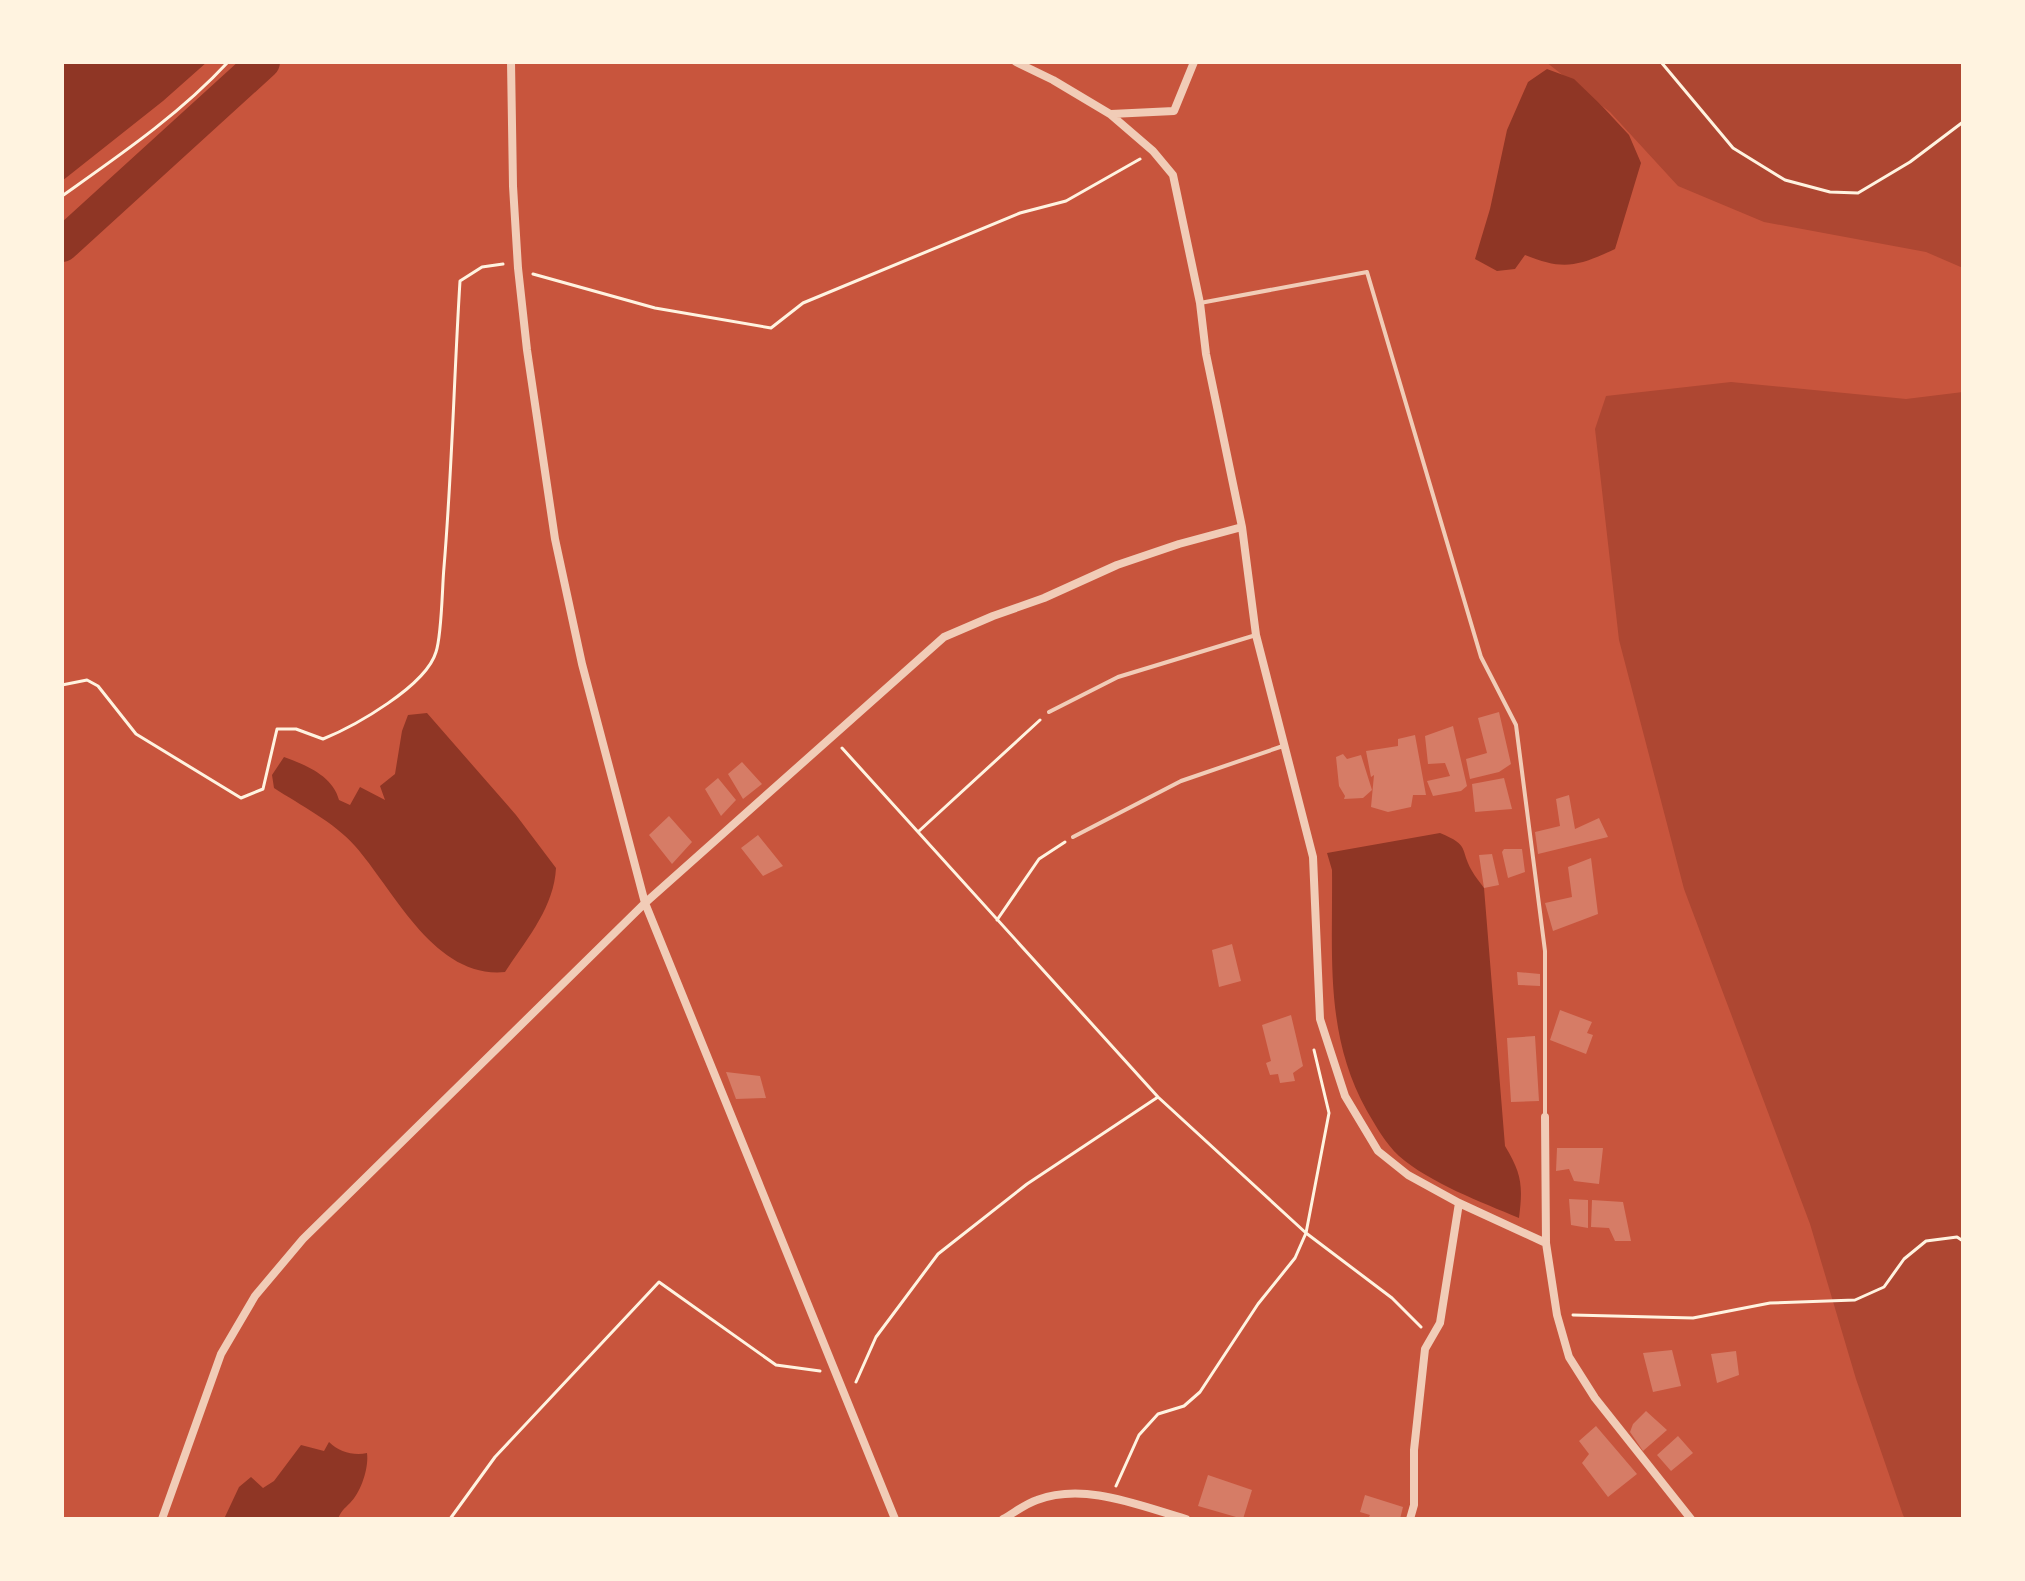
<svg xmlns="http://www.w3.org/2000/svg" width="2025" height="1581" viewBox="0 0 2025 1581" font-family="Lora,serif">
<style>
.green{fill:#ae4732}
.water{fill:#8f3625}
.lines{fill:none;stroke-linecap:round;stroke-linejoin:round}
.river{stroke:#8f3625;stroke-width:34}
.building{fill:#d67c66}
.path{stroke:#fff3e0;stroke-width:3}
.service{stroke:#f1ccb7;stroke-width:4}
.minor{stroke:#f1ccb7;stroke-width:8}
</style>
<rect width="100%" height="100%" fill="#c8553d"/>
<path class="green" d="M1546 62H1963V268L1926 252 1764 222 1678 186 1610 112Z
M1731 382 1906 399 1963 392V1519H1905L1903 1515 1856 1379 1810 1224 1684 889 1619 640 1595 429 1606 396Z"/>
<path class="water" d="M62 62H207L163 101 62 181Z
M1547 69 1574 79 1602 106 1629 135 1641 163 1615 249C1578 266 1564 271 1525 255L1515 269 1497 271 1475 259 1490 209 1507 130 1528 82Z
M427 713 516 815 556 868C554 908 526 940 505 972 434 979 394 890 355 846 334 822 300 805 274 788L272 775 284 757C306 765 333 776 339 800L350 805 360 787 385 800 380 786 395 774 402 731 408 715Z
M1440 833C1471 846 1459 848 1472 871 1475 877 1480 882 1484 888L1505 1146C1522 1174 1523 1186 1519 1218 1481 1202 1430 1183 1399 1156 1385 1143 1376 1126 1367 1111 1324 1034 1333 955 1332 870L1327 853Z
M329 1442C339 1452 354 1456 367 1453 369 1468 361 1492 350 1503 344 1509 341 1511 338 1519H224L239 1487 251 1477 263 1488 274 1481 301 1445 324 1451Z"/>
<g class="lines">
<path class="river" d="M62 245 263 62"/>
</g>
<path class="building" d="M1499 712 1511 764 1499 772 1470 779 1466 759 1487 753 1478 718Z
M1453 726 1467 786 1461 791 1433 796 1427 781 1450 776 1445 763 1428 764 1425 736Z
M1415 735 1426 795H1413L1411 807 1388 812 1371 807 1374 775 1371 777 1366 751 1398 746V739Z
M1343 754 1347 759 1361 755 1372 790 1363 798 1344 799 1345 796 1339 786 1336 757Z
M742 762 762 784 743 799 728 774Z
M718 778 736 800 721 816 705 789Z
M1504 778 1512 809 1475 812 1472 784Z
M1569 795 1575 829 1599 818 1608 837 1538 854 1535 832 1560 826 1556 799Z
M669 816 692 842 672 864 649 835Z
M758 835 783 866 763 876 741 848Z
M1504 849H1522L1525 872 1508 878 1502 852Z
M1492 854 1499 885 1484 888 1479 855Z
M1591 858 1598 914 1553 931 1545 903 1572 897 1568 867Z
M1232 944 1241 981 1219 987 1212 950Z
M1517 972 1540 974V986L1518 985Z
M1560 1010 1592 1022 1587 1033 1593 1035 1586 1054 1550 1040Z
M1291 1015 1303 1066 1293 1073 1295 1081 1280 1083 1278 1074 1270 1075 1266 1063 1271 1061 1262 1025Z
M1535 1036 1539 1101 1511 1102 1507 1038Z
M726 1072 760 1076 766 1098 736 1099Z
M1557 1148H1603L1599 1184 1574 1181 1569 1169 1556 1171Z
M1569 1199 1588 1200V1228L1571 1225Z
M1592 1200 1623 1202 1631 1241H1615L1609 1228 1591 1227Z
M1672 1350 1681 1386 1653 1392 1643 1353Z
M1736 1351 1739 1375 1717 1383 1711 1354Z
M1646 1411 1667 1430 1643 1451 1630 1432 1633 1424Z
M1596 1426 1637 1474 1608 1497 1582 1463 1589 1454 1579 1441Z
M1678 1436 1693 1453 1671 1471 1657 1455Z
M1208 1475 1252 1490 1243 1519 1198 1506Z
M1365 1495 1403 1507 1400 1519H1368L1370 1515 1360 1512Z"/>
<g class="lines">
<path class="path" d="M1661 62 1733 148 1785 180 1830 192 1858 193 1910 162 1963 122
M62 196C120 155 180 114 228 62
M533 274 655 308 771 328 803 303 1020 213 1066 201 1140 159
M62 685 87 680 98 686 136 734 241 798 263 789 277 729H296L323 739C355 726 426 686 436 652 442 634 442 588 444 567 452 472 454 377 460 281L482 267 503 264
M842 748 1158 1097 1306 1233 1392 1298 1421 1327
M919 831 1040 720
M997 920 1039 859 1065 842
M1573 1315 1693 1318 1770 1303 1855 1300 1884 1287 1904 1259 1926 1241 1957 1237 1963 1241
M856 1382 876 1337 938 1254 1027 1184 1158 1097
M1116 1486 1139 1435 1158 1414 1184 1406 1200 1392 1258 1304 1295 1258 1306 1233 1329 1113 1314 1050
M450 1519 495 1457 659 1282 776 1365 820 1371"/>
<path class="service" d="M1200 303 1367 272 1481 657 1516 725 1545 951V1117
M1049 712 1118 677 1256 635
M1073 837 1181 781 1283 746"/>
<path class="minor" d="M511 62 513 186 518 268 527 350 555 539 582 664 645 903 895 1519
M1016 62 1053 80 1110 114 1153 151 1173 175 1200 303 1206 354 1242 527 1256 635 1313 857 1320 1019 1345 1096 1378 1151 1408 1175 1459 1203 1546 1243 1557 1315 1569 1357 1595 1398 1691 1519
M1111 114 1174 111 1194 62
M1545 1117 1546 1243
M162 1519 221 1354 255 1296 303 1239 645 903 944 637 993 616 1044 598 1117 565 1179 544 1242 527
M1003 1519C1014 1513 1025 1504 1037 1500 1085 1482 1140 1506 1186 1519
M1410 1519 1414 1505V1450L1425 1349 1440 1323 1459 1203"/>
</g>
<rect width="2025" height="1581" fill="none" stroke="#fff3e0" stroke-width="128"/>
</svg>
